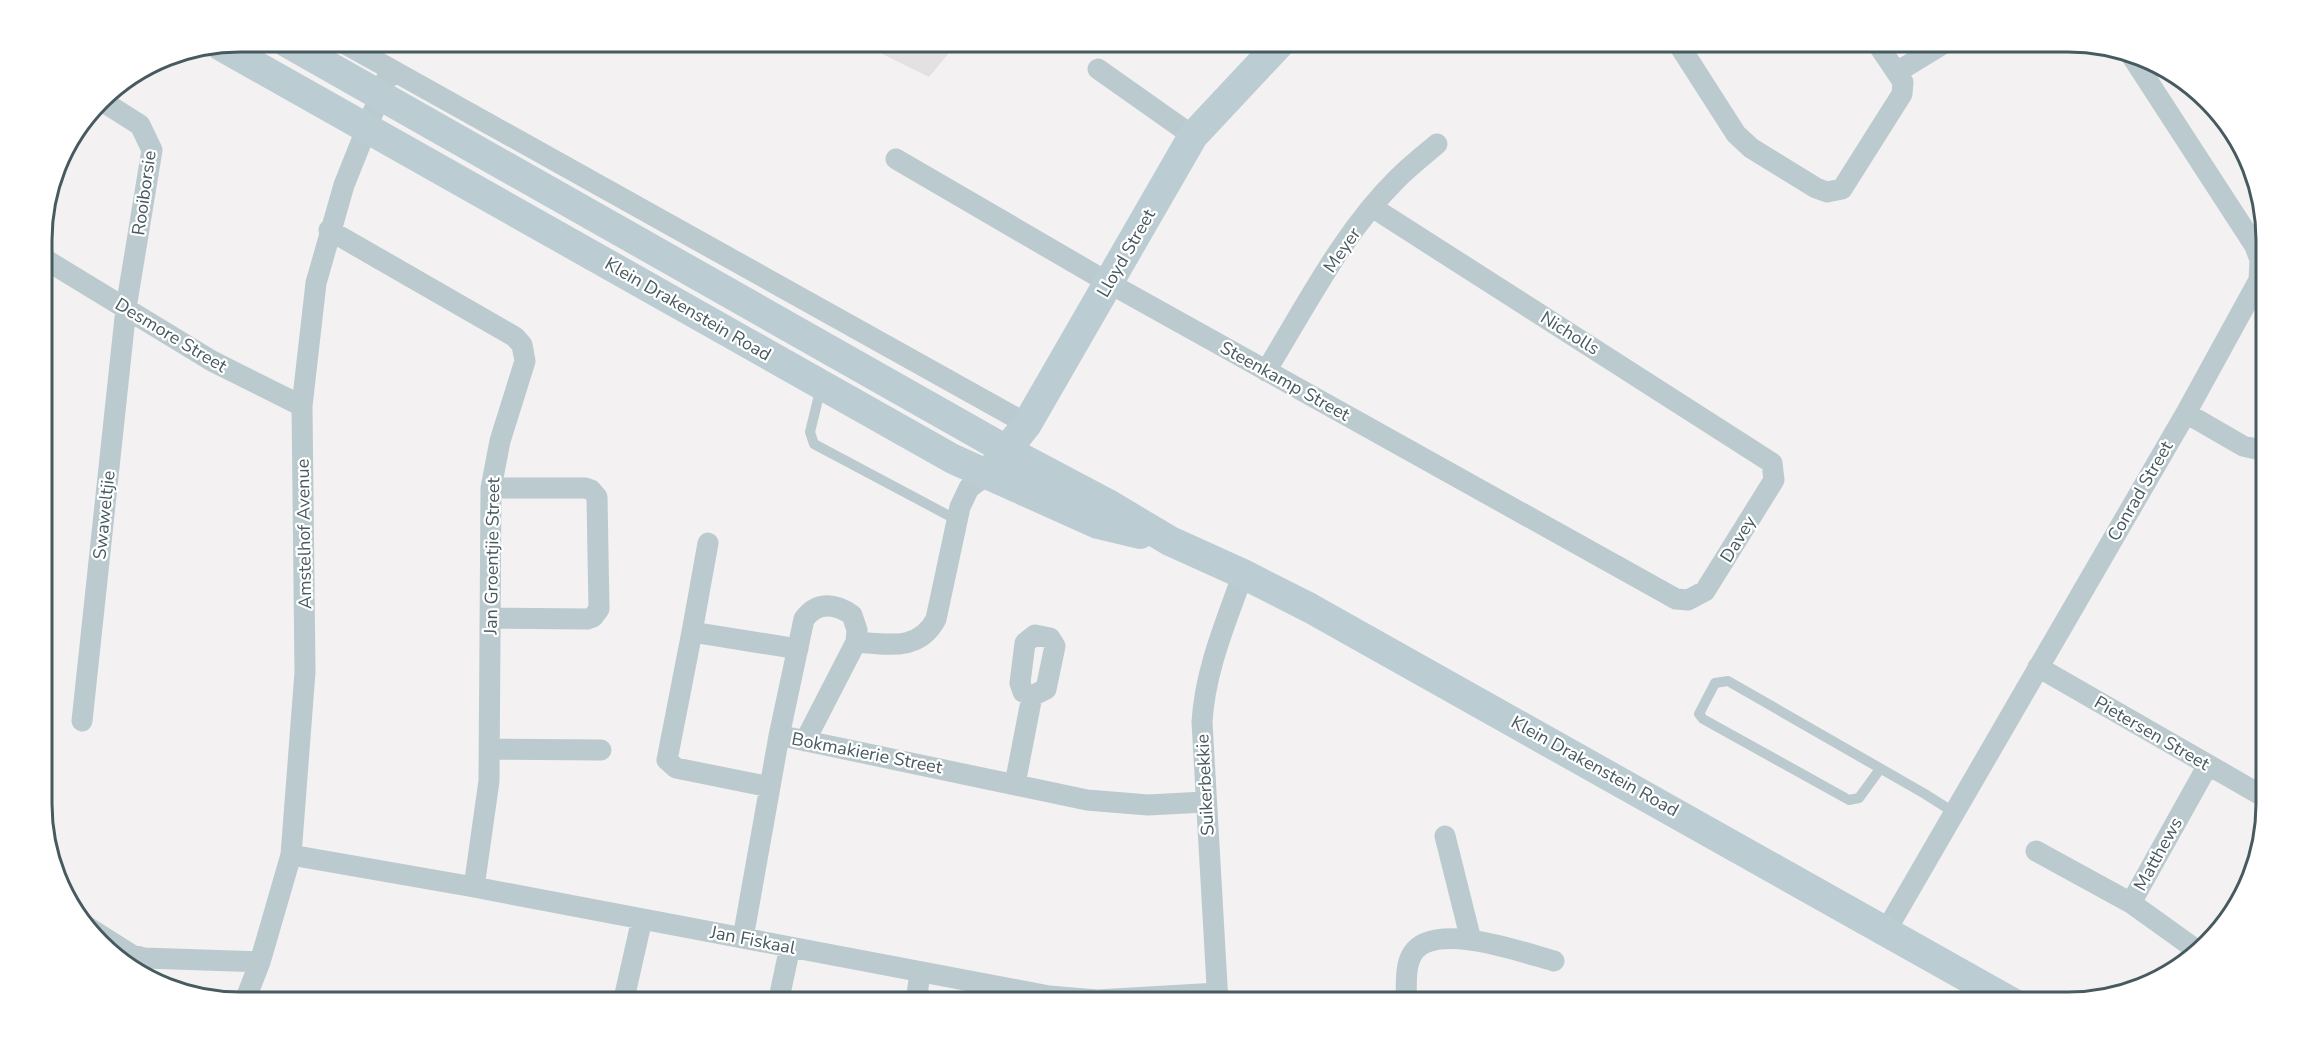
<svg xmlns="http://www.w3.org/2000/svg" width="2308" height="1045" viewBox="0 0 2308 1045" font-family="'Nunito Sans',sans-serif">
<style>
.education{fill:#e4e1e3}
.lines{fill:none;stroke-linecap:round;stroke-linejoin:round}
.lane{stroke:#bbcace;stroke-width:10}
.street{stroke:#bbcace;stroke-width:21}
.secondary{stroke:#bbcdd3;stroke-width:30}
.labels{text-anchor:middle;stroke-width:4.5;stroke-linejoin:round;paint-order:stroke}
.street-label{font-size:18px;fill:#475a5f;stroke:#fff}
.rim{fill:none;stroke:#475a5f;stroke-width:3}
</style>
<rect width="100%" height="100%" fill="#f3f1f1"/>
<path class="education" d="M858 42H958L929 77Z"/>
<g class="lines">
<path class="lane" d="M821 387 810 432 814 444 957 520
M1880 769 1859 798 1849 800 1703 719 1699 714 1715 683 1728 681 1925 794 1955 813"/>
<path class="street" d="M342 42 1027 424
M1677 42 1736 134 1751 148 1816 188 1827 192 1842 189 1902 94 1903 82 1876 42
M1098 69 1193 136
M1897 72 1946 42
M896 159 1109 283 1676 599 1688 600 1705 591 1774 480 1772 463 1372 207
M329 230 515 337 522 345 525 361 500 441 491 488 489 781 474 887
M43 258 212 361 302 406
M1266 371C1306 306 1343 232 1398 178 1410 166 1424 155 1437 144
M2186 413 2243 446 2265 451
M490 618 587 619 593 617 599 609 597 497 591 490 585 488H491
M692 632 708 543
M856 642C887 644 919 652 936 619L960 507 969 488 985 476
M2038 667 2266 798
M82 721 126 308 152 150 140 125 102 101
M792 738 1087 800 1148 805 1205 802
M489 749 601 750
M1015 784 1032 696 1023 692 1020 683 1025 643 1035 635 1050 638 1055 646 1046 689 1032 696
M770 787 676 768 667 760 692 632 798 649
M1445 836 1471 940
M2036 851 2131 903
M291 855 474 887 1049 996 1097 1000 1218 993
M83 924 132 955 144 958 260 962
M1887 929 2186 413 2259 280 2260 260 2255 246 2131 55
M743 938 779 736 804 619C817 601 835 603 852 615L857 630 856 642 805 741
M2198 951 2131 903 2208 765
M244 1003 260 962 291 855 305 672 302 406 316 283 344 185 390 70
M623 1003 642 919
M778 1003 790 947
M916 1003 920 972
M1218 1003 1202 722C1205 670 1226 622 1243 574
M1406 1003C1407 987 1404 966 1413 953 1435 920 1524 953 1554 961"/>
<path class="secondary" d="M286 42 1008 451 1108 504 1170 541 1243 574 1310 608 2013 1003
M221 46 953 459 1098 524 1140 534
M995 465 1027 424 1193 136 1281 42"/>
</g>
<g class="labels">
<g class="street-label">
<text transform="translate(144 193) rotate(-82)" y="6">Rooiborsie</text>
<text transform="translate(1342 250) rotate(-55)" y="6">Meyer</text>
<text transform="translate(1126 253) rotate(-60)" y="6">Lloyd Street</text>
<text transform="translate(688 309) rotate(30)" y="6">Klein Drakenstein Road</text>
<text transform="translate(1570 333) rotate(32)" y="6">Nicholls</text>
<text transform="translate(171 335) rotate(31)" y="6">Desmore Street</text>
<text transform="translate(1285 381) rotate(29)" y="6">Steenkamp Street</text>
<text transform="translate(2140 491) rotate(-60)" y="6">Conrad Street</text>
<text transform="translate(104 515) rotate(-84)" y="6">Swaweltjie</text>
<text transform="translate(304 534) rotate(-91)" y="6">Amstelhof Avenue</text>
<text transform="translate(1738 539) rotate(-58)" y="6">Davey</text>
<text transform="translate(492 556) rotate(-89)" y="6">Jan Groentjie Street</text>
<text transform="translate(2152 733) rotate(30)" y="6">Pietersen Street</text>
<text transform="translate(867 753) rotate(11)" y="6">Bokmakierie Street</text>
<text transform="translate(1595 766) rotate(29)" y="6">Klein Drakenstein Road</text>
<text transform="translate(1205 785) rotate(-93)" y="6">Suikerbekkie</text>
<text transform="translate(2158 854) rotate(-61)" y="6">Matthews</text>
<text transform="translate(753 940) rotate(11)" y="6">Jan Fiskaal</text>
</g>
</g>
<path d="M0 0H2308V1045H0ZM240 52H2068A188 188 0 0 1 2256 240V804A188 188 0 0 1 2068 992H240A188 188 0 0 1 52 804V240A188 188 0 0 1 240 52Z" fill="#fff" fill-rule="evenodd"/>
<path class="rim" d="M240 52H2068A188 188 0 0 1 2256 240V804A188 188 0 0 1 2068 992H240A188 188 0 0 1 52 804V240A188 188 0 0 1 240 52Z"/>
</svg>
